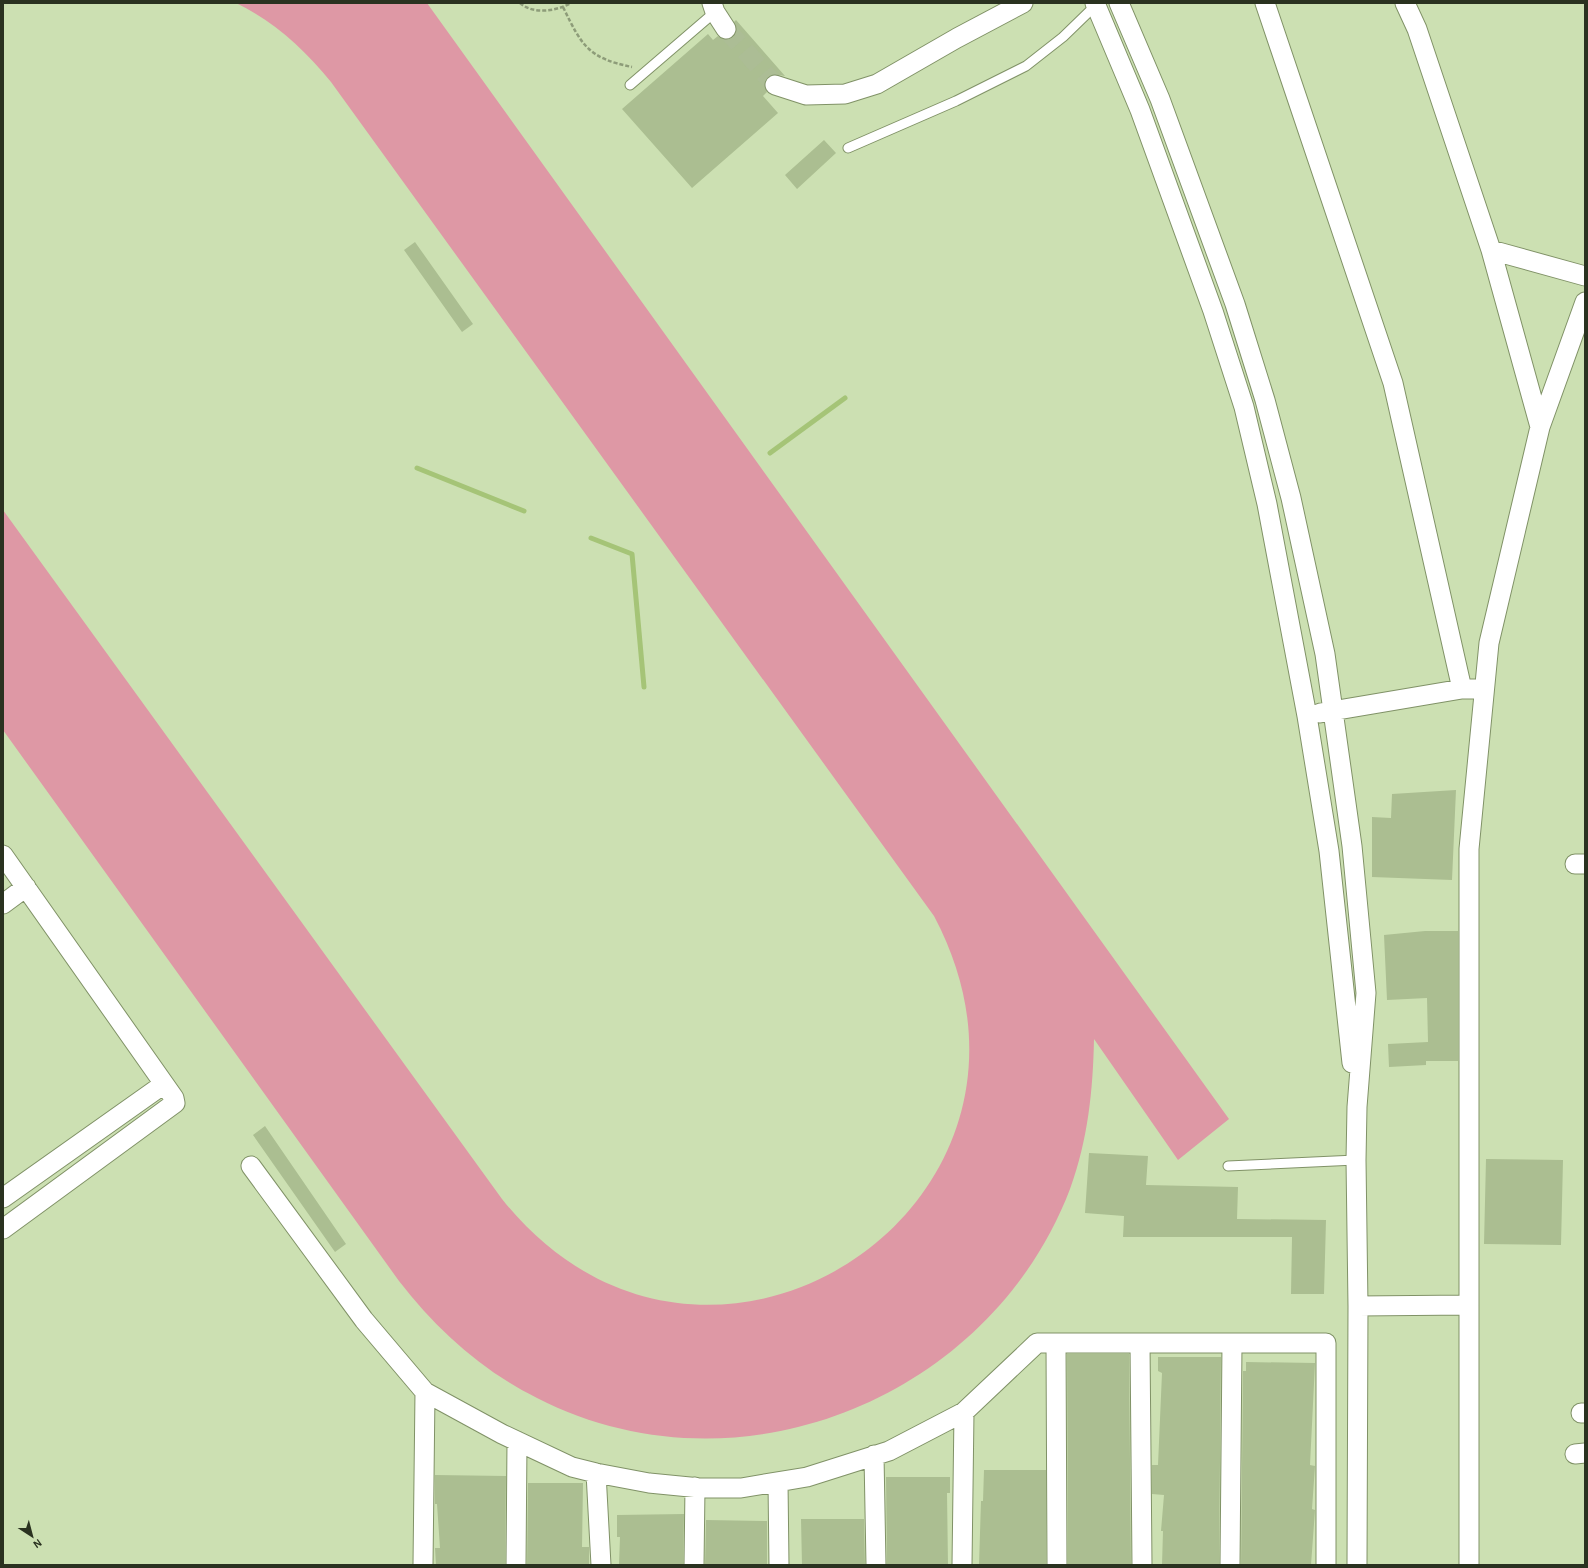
<svg xmlns="http://www.w3.org/2000/svg" width="1588" height="1568" viewBox="0 0 1588 1568" font-family="'Alegreya Sans',sans-serif">
<style>
.green{fill:#de98a5}
.lines{fill:none;stroke-linecap:round;stroke-linejoin:round}
.stream{stroke:#a5c477;stroke-width:5}
.building{fill:#abbe91}
.minor-tunnel{stroke:#acbd95;stroke-width:19;stroke-dasharray:19 10;stroke-linecap:butt}
.service-casing{stroke:#809267;stroke-width:11}
.minor-casing{stroke:#809267;stroke-width:21}
.path{stroke:#8d9c79;stroke-width:2.5;stroke-dasharray:4 2;stroke-linecap:butt}
.service{stroke:#fff;stroke-width:9}
.minor{stroke:#fff;stroke-width:19}
</style>
<rect width="100%" height="100%" fill="#cce0b2"/>
<path class="green" d="M236 3H427L1229 1119 1178 1160 1094 1039C1093 1090 1088 1140 1070 1189 990 1399 738 1501 537 1398 481 1370 437 1330 399 1281L3 730V510L502 1199C705 1454 1087 1204 934 916L331 82C304 49 275 22 236 3Z"/>
<g class="lines">
<path class="stream" d="M770 453 845 398
M417 468 524 511
M591 538 632 554 644 687"/>
</g>
<path class="building" d="M736 20 785 76 772 74 767 77 764 82 767 92 763 96 778 113 692 188 622 109 708 34 713 40 718 36 726 40 732 38 737 29 734 22Z
M824 140 836 153 797 189 785 175Z
M415 242 473 324 462 332 404 250Z
M1456 790 1452 880 1372 877V817L1391 818 1392 794Z
M1425 931H1458V1061H1426V1065L1389 1067 1388 1044 1428 1042 1427 998 1387 1000 1384 935Z
M265 1126 346 1244 335 1252 253 1135Z
M1089 1153 1148 1156 1146 1185 1238 1187 1237 1219 1326 1220 1324 1294H1291L1292 1237H1123L1124 1216 1085 1213Z
M1486 1159 1563 1160 1561 1245 1484 1244Z
M1067 1354H1129L1131 1565H1068Z
M1158 1357H1221L1219 1565H1162L1163 1531H1161L1164 1495 1152 1494V1465H1158L1162 1373 1158 1371Z
M1246 1362 1315 1363 1310 1465 1315 1466 1312 1509 1315 1510 1311 1565H1241L1243 1371H1246Z
M984 1470H1046V1565H979L981 1501H983Z
M435 1475 506 1476 505 1565H436L435 1548H440L437 1504H435Z
M886 1477H950V1493H947L948 1565H887Z
M528 1483H583L582 1547H589V1565H527Z
M684 1514 683 1565H619L620 1537H617V1515Z
M801 1519H864L865 1565H802Z
M706 1520 767 1521V1565H705Z"/>
<g class="lines">
<path class="minor-tunnel" d="M726 29 775 85"/>
<defs>
<path id="service" d="M630 85 715 12
M848 148 956 101 1026 66 1063 37 1096 5
M1228 1166 1356 1160"/>
<path id="minor" d="M712 3 715 12 726 29
M1095 3 1140 110 1213 311 1244 407 1267 504 1307 716 1329 851 1352 1063
M1119 3 1160 99 1235 304 1265 400 1291 498 1325 654 1352 846 1366 993 1357 1107 1356 1160 1358 1306 1357 1565
M1265 3 1393 383 1462 689
M1405 3 1417 29 1491 250 1540 427 1489 643 1469 849V1565
M775 85 806 95 845 94 877 84 957 38 1023 3
M1491 250 1585 276
M1540 427 1585 302
M1320 713 1462 689H1475
M3 855 174 1098 175 1103 3 1229
M1575 864H1585
M3 904 26 887
M251 1166 364 1320 425 1392 502 1434 572 1467 596 1473 649 1483 700 1488H741L807 1477 889 1451 964 1412 1037 1343H1326V1565
M3 1198 164 1084
M1358 1306 1469 1305
M1056 1343 1057 1565
M1140 1343 1142 1565
M1581 1413H1585
M1575 1454 1585 1453
M874 1455 876 1565
M596 1473 601 1565
M778 1482 779 1565
M423 1565 425 1392
M516 1565 517 1441
M694 1565 695 1487
M962 1565 964 1412
M1230 1565 1232 1344"/>
</defs>
<use href="#service" class="service-casing"/>
<use href="#minor" class="minor-casing"/>
<path class="path" d="M520 3C533 15 557 11 571 3
M563 7C582 46 588 58 632 67"/>
<use href="#service" class="service"/>
<use href="#minor" class="minor"/>
</g>
<rect width="1588" height="1568" fill="none" stroke="#2a3220" stroke-width="8"/>
<g transform="translate(32 1536) rotate(144)" stroke="#cce0b2" stroke-width="3" paint-order="stroke">
<path d="M0-3L7 15L0 10L-7 15Z" fill="#2a3220"/>
<text y="-6" font-size="11" font-weight="bold" text-anchor="middle" fill="#2a3220">N</text>
</g>
</svg>
